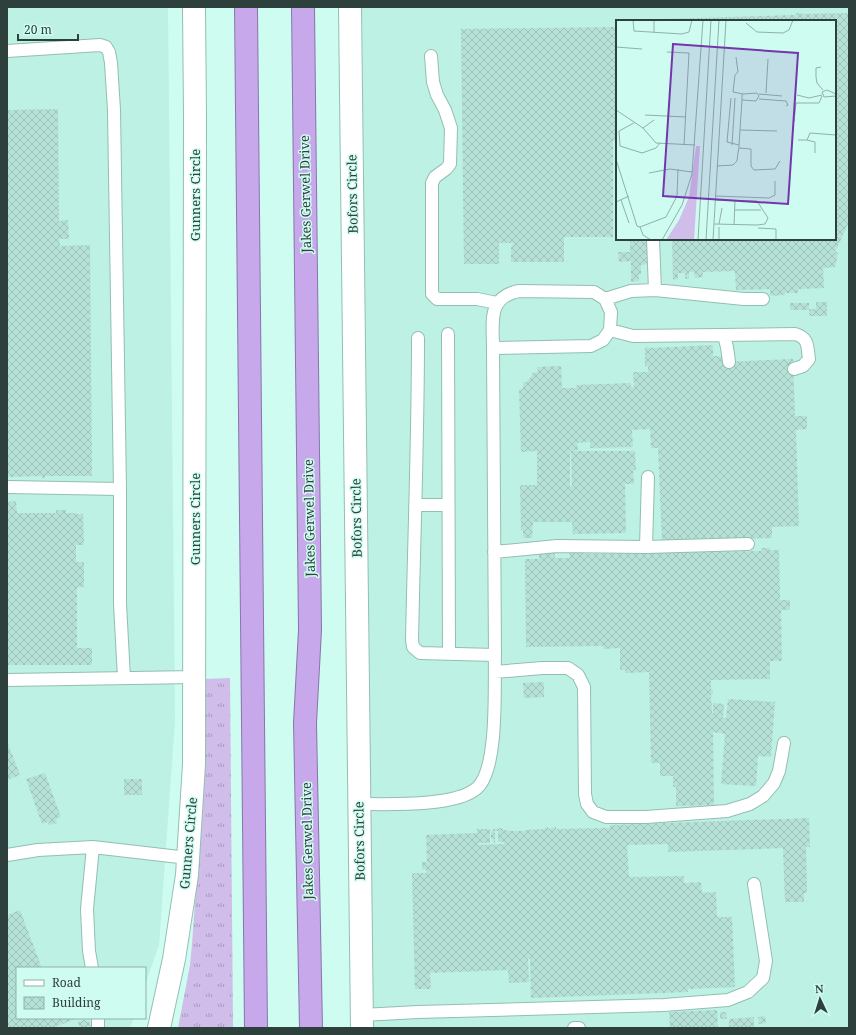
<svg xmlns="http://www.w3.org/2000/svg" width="856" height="1035" viewBox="0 0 856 1035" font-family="'Noto Serif',serif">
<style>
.built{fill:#bcf1e4;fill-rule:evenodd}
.grass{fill:url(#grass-tufts)}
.building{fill:url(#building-cross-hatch)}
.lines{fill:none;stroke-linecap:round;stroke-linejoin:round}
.service-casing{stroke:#93beb3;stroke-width:14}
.minor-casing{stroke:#93beb3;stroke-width:24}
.trunk-casing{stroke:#8876aa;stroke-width:24}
.service{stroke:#fff;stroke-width:12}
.minor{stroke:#fff;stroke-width:22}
.trunk{stroke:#c6a8eb;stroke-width:22}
.labels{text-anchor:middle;stroke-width:3;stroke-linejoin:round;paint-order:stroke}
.street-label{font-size:13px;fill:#2e403b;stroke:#cffcf0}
.inset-road{fill:none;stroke:#8fb1a8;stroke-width:1}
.view{fill:#7336ac;fill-opacity:0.15;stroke:#7336ac;stroke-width:2}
.inset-edge{fill:none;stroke:#2e403b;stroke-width:2}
</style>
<defs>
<pattern id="grass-tufts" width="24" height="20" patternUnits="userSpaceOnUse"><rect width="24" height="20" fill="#d0bdea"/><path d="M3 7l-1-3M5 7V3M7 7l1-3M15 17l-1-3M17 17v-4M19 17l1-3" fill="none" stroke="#a99bbf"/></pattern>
<pattern id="building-cross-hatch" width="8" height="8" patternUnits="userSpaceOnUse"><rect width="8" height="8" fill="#b5e1d6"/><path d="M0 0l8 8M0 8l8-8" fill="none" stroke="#9cc2b9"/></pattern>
</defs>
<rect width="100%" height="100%" fill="#cffcf0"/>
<path class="built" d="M7 7H168L175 720 159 945 145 985V968H17V1018H134L130 1028H7Z
M362 7H849V1028H372ZM617 21H835V239H617Z"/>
<path class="grass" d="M230 678 233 1028H178L190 965 192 944 200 833 204 679Z"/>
<path class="building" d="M795 13H802V14L849 13V222L835 252 838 253 835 267 823 268 824 288 798 289V293H785V295L770 296V289L736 290 735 271 703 272V277L695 278 694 272H689V279H685V273H678V279L673 280 672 239H835V21H665V19L795 15Z
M617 27V141H613V237H564V262H511V248L514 243H499V264H464L461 29Z
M58 109 59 221 68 220 69 239H59L60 246 90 245 92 476H45V478H42V476L7 477V110Z
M630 239H647V264L641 265V275L639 274V281L631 282V261L619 262 618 252H630Z
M816 302H827V316H809V309H816Z
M790 303H809V310H790Z
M713 345V356H723V362L793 359 795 416H807V429L796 430 799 526 772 527V538L662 542 658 448H651L650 429 632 430 633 447 590 448V442L577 443 578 450 567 451H570V486H572L571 451H635L636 470H633L634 484H625L626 533 573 534 572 522H533L532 538H523V530H521L520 485H537V451L521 452 519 389H523V382H526L532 376V373L538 372 537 367 561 366 562 388H576V385L631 383V387L634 388 633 372H648V366H645V347L652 348Z
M16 501 17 513H56V510H66V513H76V514H83L84 545H76V562H84V587H77V648H92V665H7V502Z
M761 548H770V550H779L780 600H790V610H781L782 661H770V679L711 680V689H713V694H711L712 713H713V703L724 704 723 718H726L728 699 775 702 771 757 758 756 756 786 721 784 725 734 713 732 714 805 676 806V787H673V776H660V763H651L649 672 625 673V670H620V648L603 649V646L526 647 525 559H539V551H555V558H570L569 550 585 549V554L762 551Z
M544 682V697L524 698 523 683Z
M7 741 20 775 7 780Z
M45 773 61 817 56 819 57 823 49 825 48 822 42 824 26 779Z
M124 779H142V795H124Z
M809 818 810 847H806L807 893H804V902H785L783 848 668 852V844L627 845 629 877 684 876V883L701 882 702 893 716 892 717 917H732L735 987 688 989V992L531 998 530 959H528L529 982 509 983 508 970 430 973 431 989H415L412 873H426V870L422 869V862H427L426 835 477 833V829H490V843H478V845L504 844V842H498V831H495V843H494L493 839H491V831H493V829L503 828V832L504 830H508V831H525V830L545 829V828L548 827V829L556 827V829L610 828V825Z
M20 910 42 968H17V1018H78L52 1028H7V915Z
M717 1010 718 1028H670L669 1012Z
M720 1012H726L727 1019H720Z
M765 1016 766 1023 759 1024 758 1017Z
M754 1017V1028H729V1019Z
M84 1020 89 1021 91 1026 80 1028 78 1022Z"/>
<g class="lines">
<defs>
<path id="service" d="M7 51 100 45 106 47 109 52 111 63 114 110 120 489V604L124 678
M431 56 433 82 437 95 445 110 451 128 450 164 446 169 435 177 432 183V294L437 299H477L497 303
M653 239 655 290
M605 299 631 291 655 290 744 299H763
M610 330 633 336 795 334C809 338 807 346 809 359L803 366 794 369
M448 334 449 654
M724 336 727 347 729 362
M418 338C418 439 414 539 412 640L413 647 420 653 495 655
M7 487 120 489
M415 505H448
M646 547 648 477
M494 552 557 546 646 547 748 544
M495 672 542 668H568L578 675 584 687 585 794 587 804 593 812 606 817H646L727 811 750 804 763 796 774 783 779 771 784 743
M7 680 195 677
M359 804C388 804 456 807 477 788 499 769 494 683 495 655L493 348C493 322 487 297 519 291L594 292 605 299 611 312 610 330 603 340 591 346 493 348
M7 855 38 850 93 847 188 858
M92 968 89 951 87 909 93 847
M362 1015 418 1012 664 1005 728 1000 748 992 763 978 766 961 754 884
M98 1018V1028
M574 1028H579"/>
<path id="minor" d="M350 7 362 1028
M159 1028 174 959 187 875 194 764 195 116 194 7"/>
<path id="trunk" d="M246 7 256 1028
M303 7 310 630 305 723 311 1028"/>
</defs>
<use href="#service" class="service-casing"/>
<use href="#minor" class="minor-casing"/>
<use href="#trunk" class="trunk-casing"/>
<use href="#service" class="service"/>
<use href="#minor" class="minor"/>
<use href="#trunk" class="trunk"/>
</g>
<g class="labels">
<g class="street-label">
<text transform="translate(305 194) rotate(-91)" y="5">Jakes Gerwel Drive</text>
<text transform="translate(352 194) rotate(-91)" y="5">Bofors Circle</text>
<text transform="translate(195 195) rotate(-90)" y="5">Gunners Circle</text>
<text transform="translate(309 518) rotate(-91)" y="5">Jakes Gerwel Drive</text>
<text transform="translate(356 518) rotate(-91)" y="5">Bofors Circle</text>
<text transform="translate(195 519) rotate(-90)" y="5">Gunners Circle</text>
<text transform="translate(307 841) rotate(-91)" y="5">Jakes Gerwel Drive</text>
<text transform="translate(359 841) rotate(-91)" y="5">Bofors Circle</text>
<text transform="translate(188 843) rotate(-85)" y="5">Gunners Circle</text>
</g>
</g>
<g transform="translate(616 20)">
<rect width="220" height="220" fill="#cffcf0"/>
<path d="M80 126H84L78 220H50L63 200 73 177Z" fill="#d0bdea"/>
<path class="inset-road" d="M17 0 18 11 66 14 73 12 76 0M130 3 141 12 167 13 173 10 177 0M38 13V0M0 27 26 29M51 32 73 33 68 125M120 37 122 52 119 55 117 72 127 74M205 47 200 48V57L201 63 207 70M150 73 152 39M143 74 166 76M220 74 211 70 206 72 208 77 220 76M181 75 193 78 206 75M115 78 111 122 123 125M143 79 170 81 172 85 170 86M0 90 27 108 40 123 79 125M29 95 70 97M178 102 180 83H203L206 76M18 103 3 111 4 126 26 133 40 128 44 123M27 108 38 100M124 110 161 111M182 120H191L194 113 220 115M191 120 199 122V133M116 125 119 78M123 128 135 129V146L138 150 159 149 164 141M0 139 21 206 24 207M101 146 117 145 121 141 122 133 123 128V125L126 80V75L127 74 141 73 143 76 140 81 126 80M33 153 54 149 76 152M100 176 153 178 159 175V161M5 180 13 203M0 182 13 176M119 190H145M98 204 141 205 149 204 152 198 141 181 100 180M103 204 106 188M118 205 119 180M142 208 160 209V220M35 220 27 215 24 207 50 197 61 176 62 149M46 220 66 185 76 154 87 0M82 220 95 0M90 220 103 0M97 220 110 0M103 220V207"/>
<path class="view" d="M57 24 182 33 172 184 47 176Z"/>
<rect width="220" height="220" class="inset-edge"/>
</g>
<rect width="856" height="1035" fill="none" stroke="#2e403b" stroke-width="16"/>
<rect x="16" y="967" width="130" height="52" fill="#cffcf0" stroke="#8fb1a8"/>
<rect x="24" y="980" width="20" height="6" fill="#ffffff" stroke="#8fb1a8"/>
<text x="52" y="987" font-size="12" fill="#2e403b">Road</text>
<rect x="24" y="997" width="20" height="12" fill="url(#building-cross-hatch)" stroke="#8fb1a8"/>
<text x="52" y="1007" font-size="12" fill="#2e403b">Building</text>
<g transform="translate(820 999) rotate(356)" stroke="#cffcf0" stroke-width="3" paint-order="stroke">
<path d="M0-3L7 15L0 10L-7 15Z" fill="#2e403b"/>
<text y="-6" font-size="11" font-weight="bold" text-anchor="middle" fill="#2e403b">N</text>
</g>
<path d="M18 34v6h60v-6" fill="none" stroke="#2e403b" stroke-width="2"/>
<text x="24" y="34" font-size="12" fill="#2e403b" stroke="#cffcf0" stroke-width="3" paint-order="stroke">20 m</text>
</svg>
